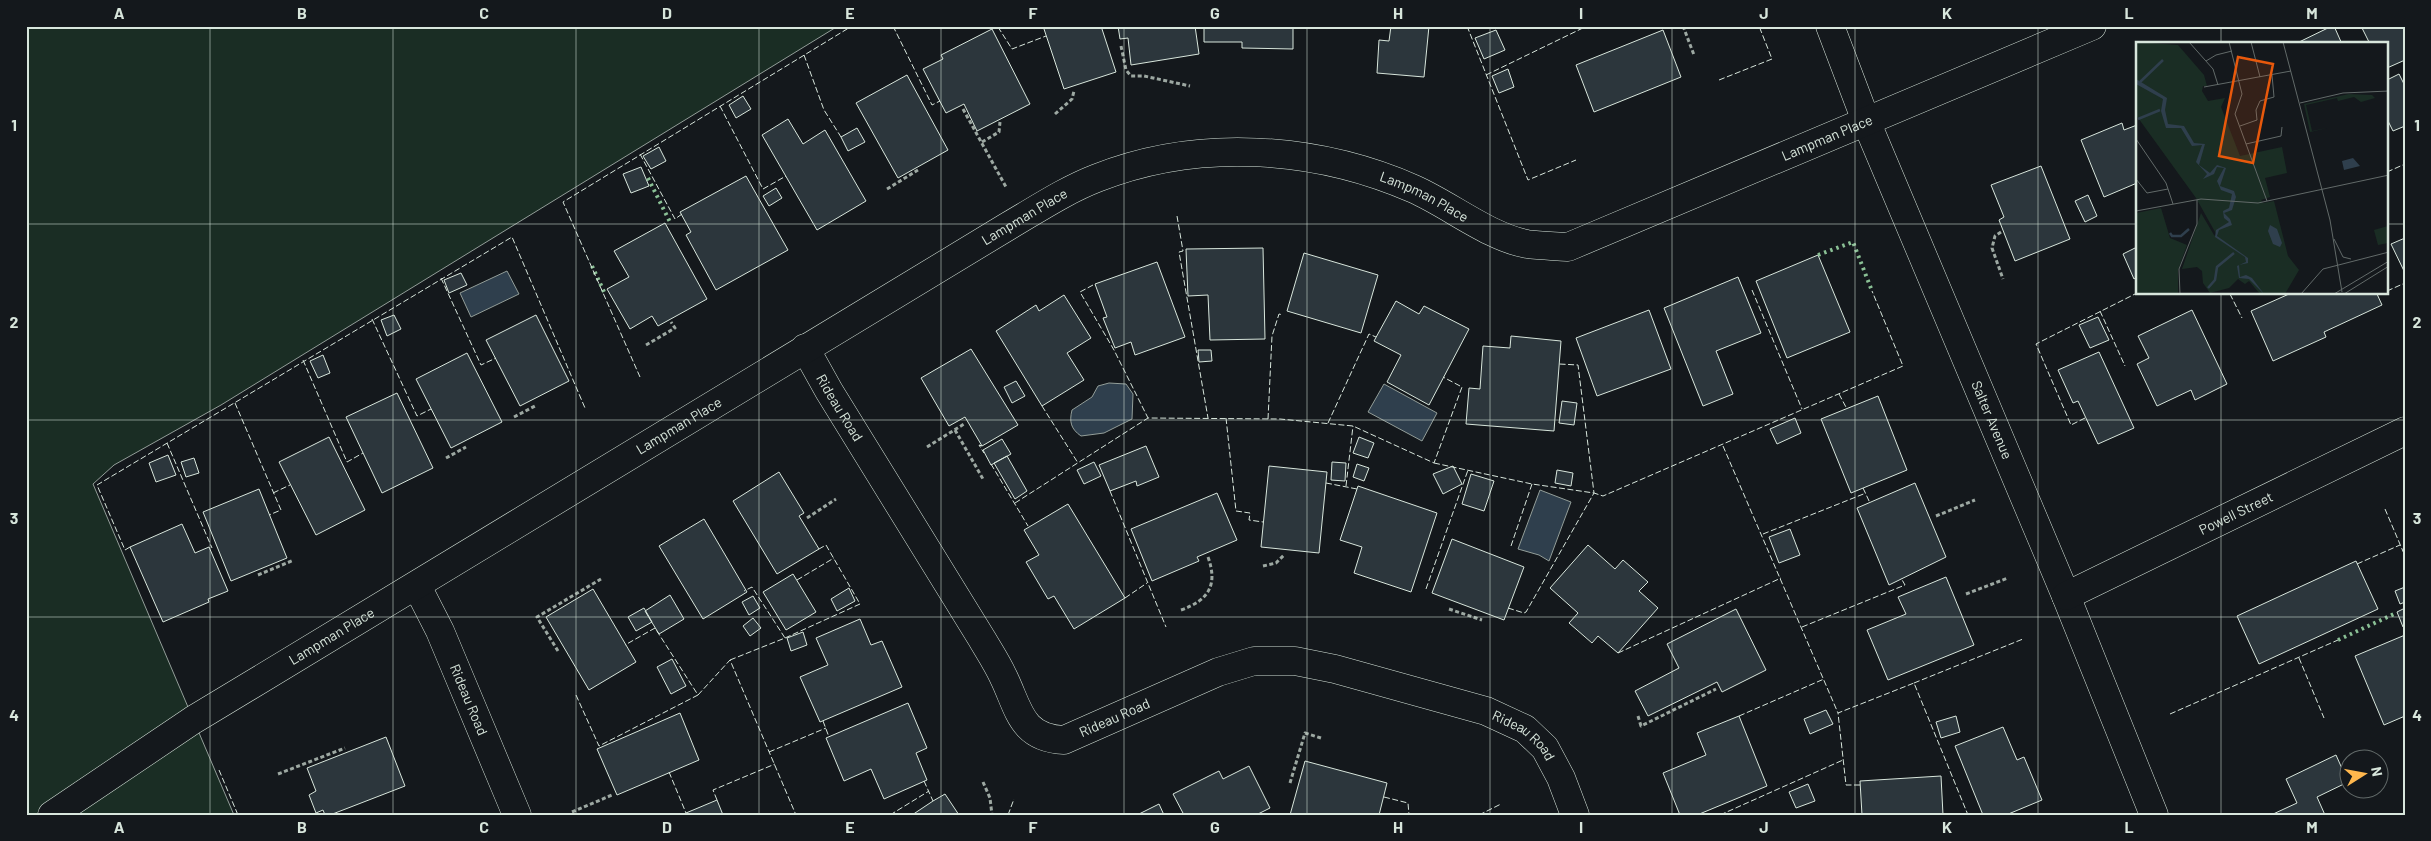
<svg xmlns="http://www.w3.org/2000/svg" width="2431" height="841" viewBox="0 0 2431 841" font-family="Barlow,sans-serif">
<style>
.green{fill:#1a2d24;stroke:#939e99}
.water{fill:#2f3f4d;stroke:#939e99}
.building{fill:#2c363c;stroke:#d8e6dc}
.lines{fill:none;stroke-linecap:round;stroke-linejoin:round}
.minor-casing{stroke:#d8e6dc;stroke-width:29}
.path{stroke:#9da8a2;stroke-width:3;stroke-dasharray:4 2.5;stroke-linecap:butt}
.minor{stroke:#14181c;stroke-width:28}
.hedge{stroke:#8ac095;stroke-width:4;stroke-dasharray:2.5 4;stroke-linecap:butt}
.fence{stroke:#d8e6dc;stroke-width:1;stroke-dasharray:6 2.5;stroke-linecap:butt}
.grid{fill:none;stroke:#d8e6dc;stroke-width:1;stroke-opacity:0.55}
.labels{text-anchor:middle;stroke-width:4;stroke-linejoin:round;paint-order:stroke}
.street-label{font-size:14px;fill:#d8e6dc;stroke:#14181c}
.inset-river{fill:none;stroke:#2f3f4d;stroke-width:2.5}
.inset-road{fill:none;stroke:#626a69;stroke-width:1}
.view{fill:#e8590c;fill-opacity:0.15;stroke:#e8590c;stroke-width:2.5}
.inset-edge{fill:none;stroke:#d8e6dc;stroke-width:2.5}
.neatline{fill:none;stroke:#d8e6dc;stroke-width:2}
.grid-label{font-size:16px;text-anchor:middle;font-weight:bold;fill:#d8e6dc}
</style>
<rect width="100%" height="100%" fill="#14181c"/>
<path class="green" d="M26 26H838L221 405 114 465 93 484 234 815H26Z"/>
<path class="water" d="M507 271 519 294 471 317 460 293Z
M1109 383 1126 384 1133 394 1132 419 1104 433 1081 436C1071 429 1069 422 1072 410L1092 397 1098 386Z
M1384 384 1437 413 1422 441 1368 412Z
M1540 490 1571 502 1549 561 1539 555 1518 549Z"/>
<path class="building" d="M1043 26H1101L1116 72 1064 89Z
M1118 26H1195L1199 54 1131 65 1128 38 1120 39Z
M1204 26H1293V49L1242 48V42H1204Z
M1391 26H1429L1424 77 1377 73 1379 40 1389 41Z
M2334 26 2342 44H2295L2332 26Z
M2361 26H2405V60L2387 68V44H2370Z
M992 29 1030 104 977 131 964 104 946 113 923 69 943 59 941 55Z
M1496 30 1505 50 1484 59 1475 38Z
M1663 30 1681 77 1594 112 1576 65Z
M1508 69 1514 87 1499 93 1492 76Z
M2399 74 2405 86V126L2393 131 2387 119V80Z
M907 75 948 150 898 178 856 103Z
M743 96 751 109 736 118 729 105Z
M788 119 803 144 825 130 866 201 817 230 762 135Z
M2122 123 2124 130 2137 125V183L2104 197 2081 140Z
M857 128 865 142 848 151 841 137Z
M659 147 666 161 651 169 643 156Z
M2041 166 2070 239 2015 261 1999 220 2004 217 1991 185Z
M641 167 649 186 631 193 623 174Z
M746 176 788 250 716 290 686 235 691 232 680 212Z
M776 188 782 198 769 206 763 196Z
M2088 195 2097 216 2085 222 2075 201Z
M665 223 707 299 658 326 652 316 630 329 607 289 629 277 614 251Z
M2405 238V273L2391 244Z
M2137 247V277L2134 279 2123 254Z
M1263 248 1265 339 1210 340 1208 295 1188 296 1186 249Z
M1304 253 1378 275 1361 333 1287 311Z
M1818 255 1850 332 1787 358 1756 281Z
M1157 262 1185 337 1135 355 1131 342 1115 348 1103 318 1107 317 1095 284Z
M461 273 467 285 449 293 444 280Z
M1738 277 1761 333 1716 351 1733 394 1703 406 1664 308Z
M2289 294H2377L2382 305 2324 332 2326 337 2273 361 2251 311Z
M1064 295 1091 338 1067 353 1084 380 1042 406 996 331 1036 305 1039 311Z
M1396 301 1419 314 1424 306 1469 329 1429 405 1387 382 1401 355 1374 341Z
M1649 310 1671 369 1597 396 1576 338Z
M2192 310 2227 384 2195 400 2191 390 2157 406 2137 364 2149 358 2138 336Z
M394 315 401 329 387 336 381 320Z
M536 315 569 381 520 406 486 340Z
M2098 317 2109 340 2090 348 2079 325Z
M1511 336 1561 341 1554 431 1466 424 1469 388 1480 389 1483 346 1510 348Z
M971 349 1018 425 982 446 965 417 949 426 921 378Z
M1198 350H1211L1212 361 1199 362Z
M2099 352 2134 428 2098 444 2078 401 2073 403 2058 370Z
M467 353 502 422 451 448 416 379Z
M323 355 330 373 318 378 310 361Z
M1016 381 1025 396 1012 403 1004 387Z
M397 393 433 468 382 493 346 417Z
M1878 396 1907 470 1851 493 1821 419Z
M1562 401 1577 403 1574 425 1559 423Z
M1795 418 1801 433 1777 444 1770 429Z
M329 437 365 510 316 535 279 462Z
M1359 437 1374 443 1368 458 1353 453Z
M1002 439 1011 454 991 465 983 450Z
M1146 446 1159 477 1137 486 1136 481 1110 491 1099 465Z
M168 455 176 475 156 482 149 463Z
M1007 456 1027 491 1015 499 994 463Z
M194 458 199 473 186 477 181 462Z
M1094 462 1101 476 1084 484 1077 470Z
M1332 462 1346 463 1345 481 1331 480Z
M1357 464 1369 468 1364 481 1353 477Z
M1269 466 1327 472 1319 553 1261 547Z
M1453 466 1462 484 1443 494 1433 474Z
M1557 470 1573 473 1571 486 1555 483Z
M779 472 804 513 799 516 819 549 777 574 733 501Z
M1471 474 1494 481 1484 511 1462 504Z
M1915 483 1946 557 1889 585 1857 508Z
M1358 486 1437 513 1411 592 1354 573 1362 547 1340 540Z
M259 489 287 558 231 581 203 512Z
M1217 493 1237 540 1197 557 1199 561 1152 581 1131 529Z
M1068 504 1125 598 1074 629 1054 596 1048 599 1026 562 1039 555 1024 530Z
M704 519 747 592 703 619 659 546Z
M182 524 195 553 209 547 228 591 208 599 209 602 163 622 130 547Z
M1790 529 1800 555 1779 563 1769 537Z
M1452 539 1524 567 1504 620 1432 593Z
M1588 545 1615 569 1623 560 1648 582 1639 591 1658 608 1618 653 1598 636 1592 643 1569 623 1578 613 1550 588Z
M2356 561 2378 609 2259 664 2237 616Z
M793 574 816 612 786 630 763 592Z
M1946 577 1974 645 1888 680 1867 630 1906 614 1898 597Z
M2405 587V602L2400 604 2395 591Z
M849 588 855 601 837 611 831 599Z
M593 589 636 662 589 690 546 617Z
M670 595 684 619 659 634 645 611Z
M753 596 760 608 749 615 742 602Z
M644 608 652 622 636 631 628 617Z
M2405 608V626L2403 627 2397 612Z
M1736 609 1766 670 1722 692 1717 682 1648 716 1635 691 1679 668 1667 644Z
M753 618 761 628 750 636 743 626Z
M860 619 871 645 882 641 902 687 820 722 800 677 828 665 816 638Z
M803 632 807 645 791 651 787 638Z
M2405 635V716L2384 725 2355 656Z
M672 659 686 686 671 694 657 667Z
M908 703 927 748 916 753 927 780 884 799 871 769 844 781 826 738Z
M1826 710 1833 724 1810 734 1804 719Z
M680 713 699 760 617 795 597 749Z
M1739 716 1767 786 1697 815H1680L1663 773 1706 755 1697 733Z
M1956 716 1960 732 1941 738 1936 722Z
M2003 727 2017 760 2024 757 2042 800 2006 815H1983L1955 746Z
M386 737 405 786 330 815H325L323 810 316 813 309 795 316 791 307 768Z
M2336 755 2348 782 2317 797 2325 815H2271L2297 803 2286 779Z
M1305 761 1387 783 1379 815H1290Z
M1249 766 1270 808 1256 815H1184L1173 794 1219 771 1223 779Z
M1941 776 1943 815H1862L1860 781Z
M1808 784 1815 801 1796 808 1789 792Z
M945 794 959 815H912L933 801Z
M717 800 723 815H681L686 813Z
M1159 804 1164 815H1137Z"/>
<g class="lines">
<defs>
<g id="minor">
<path id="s1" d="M1830 26 1866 121 2066 596 2154 815"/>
<path id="s2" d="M805 348 829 391 982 639C989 651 997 663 1003 676 1019 708 1020 738 1064 740L1218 672 1254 661H1295L1335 669 1486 711 1525 729 1545 748 1561 778 1575 815"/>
<path id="s3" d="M417 586 440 631 517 815"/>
<path id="s4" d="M2066 596 2405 431"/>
<path id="s5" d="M52 815 193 720 256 682 1010 225C1039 208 1066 190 1097 178 1198 138 1316 146 1414 189 1450 205 1489 237 1527 244 1540 246 1555 246 1568 247L2092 26"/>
</g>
</defs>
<use href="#minor" class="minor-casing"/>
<path class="path" d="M1683 26 1694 55
M1121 46 1126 70 1131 76H1144L1190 86
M963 109 1006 187
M1055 114 1072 99 1074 91
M982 142 999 132 1000 122
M887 189 918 170
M2001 232 1995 236 1992 248 2003 279
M646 345 675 328 671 322
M514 417 535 406
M955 430 983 479
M927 447 964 424
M446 458 466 447
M1936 516 1975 500
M807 518 836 499
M1263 566 1276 563 1284 555
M258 575 294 560
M1966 594 2008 578
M1449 609 1482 620
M1181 610C1209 600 1218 585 1208 557
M558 651 537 617 601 579
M1638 716 1641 726 1716 689
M278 774 345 748
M983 782 990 798 992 815
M1290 783 1305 733 1321 738
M572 812 612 795"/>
<use href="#minor" class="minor"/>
<path class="hedge" d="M648 178 670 222
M1818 255 1853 242 1872 291
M592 266 605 294
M2338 640 2394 614"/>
<path class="fence" d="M893 26 932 105 940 101
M1467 26 1528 180 1576 160
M998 27 1012 49 1046 36
M804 55 824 110 841 137
M1486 75 1587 26
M1719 80 1772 59 1759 26
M720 106 763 189 786 176
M640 154 675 219 682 214
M2387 172 2405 164
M1177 216 1183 251 1179 252 1208 418
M441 278 481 365 496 358
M1093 285 1080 292 1114 350 1148 418
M1752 290 1802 409
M2387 291 2405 283
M2230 294 2242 318
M2100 311 2125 366
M372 319 417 416 431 409
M303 360 347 462 363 453
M640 377 563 202 852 26
M1839 394 1847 409
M235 403 281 510 269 515
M1042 406 1078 463
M1226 418 1236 511 1250 513 1249 520 1263 522
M2085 418 2071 425 2036 344 2137 293
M1268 419 1272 336 1279 314 1283 315
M1328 423 1369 334 1376 337
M167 443 212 548
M982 446 979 445 984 453
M1723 446 1838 713
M1434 463 1532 484 1594 493 1603 496 1903 366 1872 291
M991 464 1028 526
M1326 483 1357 489
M1346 486 1353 426
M1863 488 1870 503
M1110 491 1166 627
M273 493 290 485
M1015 503 1148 418 1280 419 1353 426 1434 463 1462 387 1443 377
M2385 509 2405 556
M1763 534 1866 493
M1511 546 1532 484
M130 547 125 550 97 485 512 237 585 408
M2357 564 2400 545
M797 580 834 558
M1426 589 1468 470
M1125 598 1147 583
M1508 608 1524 613 1526 612 1594 493 1578 365 1559 364
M1802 627 1905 585 1901 578
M785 638 860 604 826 545 819 549
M1618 653 1781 578
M2299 658 2324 718
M730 660 785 638 752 587 744 591
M1914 683 2023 639
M576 695 599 746 698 695 655 628 625 645
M698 695 730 660 796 815
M2170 714 2338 640
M1739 716 1824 679
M823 721 829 737
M769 752 826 728
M219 770 238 815
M669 772 686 813
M924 781 933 801
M1860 785H1846L1838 713 1914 683 1968 815
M1384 797 1408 803 1409 815
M717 800 713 790 775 764
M890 815 929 791
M1008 815 1014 799
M1479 815 1501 804
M1720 815 1843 760"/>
</g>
<path class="grid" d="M210 26V815M393 26V815M576 26V815M759 26V815M941 26V815M1124 26V815M1307 26V815M1490 26V815M1672 26V815M1855 26V815M2038 26V815M2221 26V44M26 224H2137M2387 224H2405M2221 294V815M26 420H2405M26 617H2405"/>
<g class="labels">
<g class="street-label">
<text dy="5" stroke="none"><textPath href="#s5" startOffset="1998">Lampman Place</textPath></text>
<text dy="5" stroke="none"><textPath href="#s5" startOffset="1562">Lampman Place</textPath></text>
<text dy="5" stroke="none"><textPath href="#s5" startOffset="1142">Lampman Place</textPath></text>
<text dy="5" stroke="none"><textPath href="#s2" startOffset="69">Rideau Road</textPath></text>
<text dy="5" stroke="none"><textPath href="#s1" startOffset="426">Salter Avenue</textPath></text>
<text dy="5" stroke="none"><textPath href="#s5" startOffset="738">Lampman Place</textPath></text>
<text dy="5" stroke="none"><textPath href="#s4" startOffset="189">Powell Street</textPath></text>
<text dy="5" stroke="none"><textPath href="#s5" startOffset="332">Lampman Place</textPath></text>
<text dy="5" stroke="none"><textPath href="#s3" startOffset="125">Rideau Road</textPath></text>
<text dy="5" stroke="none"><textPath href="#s2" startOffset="534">Rideau Road</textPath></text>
<text dy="5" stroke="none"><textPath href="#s2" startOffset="969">Rideau Road</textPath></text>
</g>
</g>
<g transform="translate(2136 42)">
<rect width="252" height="252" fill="#14181c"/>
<path d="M0 0 42 3 68 33 71 44H67L66 49 72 59 89 56 85 65 104 114 146 105 151 131 129 136 134 155 125 158 127 161 138 159 152 214 163 228 149 252H124L113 239 109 242 102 237 93 246 74 251 67 241 66 229 61 225 46 227 65 171 78 193 83 197 60 156 0 73ZM213 52 236 53 239 56 225 60 218 55 202 59 201 56 170 63 176 89 191 86 174 90 168 62ZM25 166 34 196 51 203 42 228V252H0V171ZM252 184V201L242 203 238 188Z" fill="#1a2d24"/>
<path d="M0 37 31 56 29 68 32 82 48 84 58 101 69 102 63 123 74 131 81 123 90 126 84 144 98 149 100 155 96 168 88 171 94 177 96 183 83 188 81 194 112 216V221L103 223 104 235 110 233 116 236 128 252 113 237 103 236 101 224 110 220 109 215 79 195 80 188 93 180 88 176 87 169 93 166 96 152 85 148 81 139 88 126 81 125 78 132 67 137 71 132 60 120 66 103 56 104 45 86H30L25 69 27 57 0 42ZM217 116 224 124 208 128 206 119ZM134 183 141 187 146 201 144 205 137 202 132 189Z" fill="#2f3f4d"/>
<path class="inset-river" d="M4 40 27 18M2 77 24 68M34 191 36 194H45L53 187M72 246 79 238 81 225 98 211"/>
<path class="inset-road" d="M53 0 77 27 82 43M93 0 106 52 99 72 131 159M115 0 124 35M147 0 194 178 206 250M70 19 80 13 96 9M68 45 155 29M164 61 207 51 253 49M104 84 121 78 120 68 124 59 138 55 136 33M0 97 30 141 37 162M110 102 145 94 146 85M0 137 11 151 32 147M0 169 65 157 122 161 253 133M198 197 207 215 215 217M44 252 43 227 61 182V158M165 252 187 227 253 210M198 252 253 219M208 252 253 224"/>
<path class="view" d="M102 15 137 22 117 121 83 114Z"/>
<rect width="252" height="252" class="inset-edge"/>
</g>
<rect width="2431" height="841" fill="none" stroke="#14181c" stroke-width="55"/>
<g transform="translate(2364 774) rotate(79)"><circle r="24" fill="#14181c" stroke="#626a69"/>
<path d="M0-4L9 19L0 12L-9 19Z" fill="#ffb74d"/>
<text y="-8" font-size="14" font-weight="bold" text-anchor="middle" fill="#d8e6dc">N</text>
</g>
<rect x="28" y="28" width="2376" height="786" class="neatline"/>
<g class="grid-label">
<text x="119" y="19">A</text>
<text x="302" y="19">B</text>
<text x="484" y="19">C</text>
<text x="667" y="19">D</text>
<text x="850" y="19">E</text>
<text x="1033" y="19">F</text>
<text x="1215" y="19">G</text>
<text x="1398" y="19">H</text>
<text x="1581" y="19">I</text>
<text x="1764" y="19">J</text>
<text x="1947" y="19">K</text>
<text x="2129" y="19">L</text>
<text x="2312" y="19">M</text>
<text x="14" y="131">1</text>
<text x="2417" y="131">1</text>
<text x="14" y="328">2</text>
<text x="2417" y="328">2</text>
<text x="14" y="524">3</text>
<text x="2417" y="524">3</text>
<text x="14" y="721">4</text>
<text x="2417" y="721">4</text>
<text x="119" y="833">A</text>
<text x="302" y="833">B</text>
<text x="484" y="833">C</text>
<text x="667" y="833">D</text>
<text x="850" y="833">E</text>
<text x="1033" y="833">F</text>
<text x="1215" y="833">G</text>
<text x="1398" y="833">H</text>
<text x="1581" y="833">I</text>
<text x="1764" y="833">J</text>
<text x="1947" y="833">K</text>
<text x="2129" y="833">L</text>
<text x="2312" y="833">M</text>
</g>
</svg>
